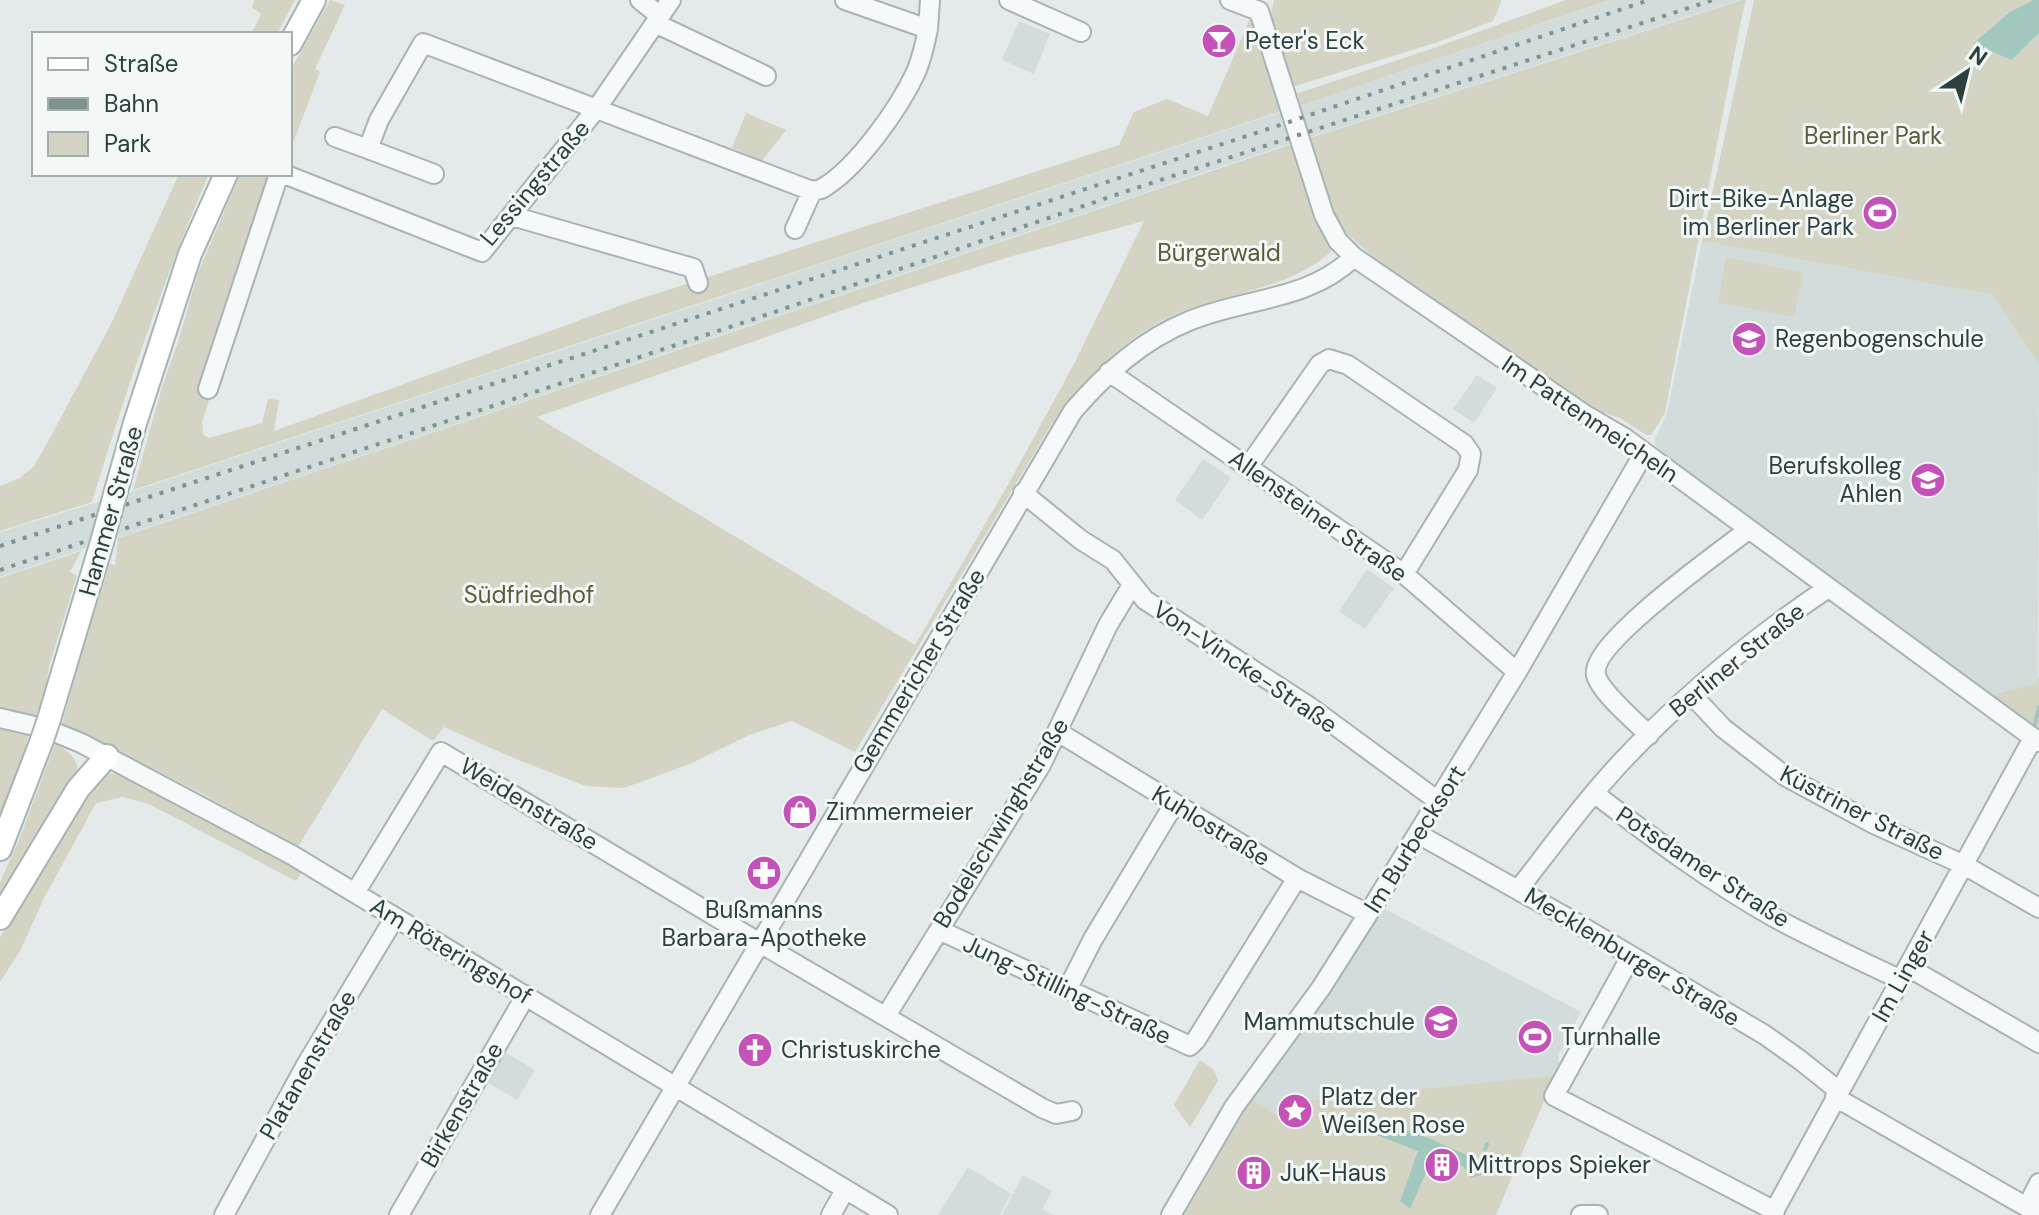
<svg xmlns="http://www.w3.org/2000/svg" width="2039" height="1215" viewBox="0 0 2039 1215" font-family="'DM Sans',sans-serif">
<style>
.built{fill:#d2dcdb}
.green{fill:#d4d4c5;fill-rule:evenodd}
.water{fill:#a1c7bf}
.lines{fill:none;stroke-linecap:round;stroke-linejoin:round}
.stream{stroke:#a1c7bf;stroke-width:4}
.minor-casing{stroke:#a8b4b3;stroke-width:22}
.major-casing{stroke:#a3b5b3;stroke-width:26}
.minor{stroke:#f6f9f9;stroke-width:18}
.major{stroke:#fff;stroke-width:22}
.rail{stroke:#7e9390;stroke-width:4;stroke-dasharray:4 8;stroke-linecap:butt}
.major-bridge-casing{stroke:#a3b5b3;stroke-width:26;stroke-linecap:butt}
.major-bridge{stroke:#fff;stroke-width:22}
.labels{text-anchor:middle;stroke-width:6;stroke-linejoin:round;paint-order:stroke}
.poi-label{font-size:24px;fill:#2c413f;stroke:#f3f8f7;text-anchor:start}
.park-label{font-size:24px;fill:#5a5c3a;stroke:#f3f8f7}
.street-label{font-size:24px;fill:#2c413f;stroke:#f3f8f7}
</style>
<rect width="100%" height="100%" fill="#e3eae9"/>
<path class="built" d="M1611 0H1740L1292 143 0 577V532L130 492 1299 106Z
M1019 21 1050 34 1034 74 1002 60Z
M1702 241 1992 295 2039 364 2038 683 1991 695 1674 464 1655 446V439L1667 413Z
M1477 375 1497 388 1474 423 1453 409Z
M1203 459 1231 478 1202 520 1175 500Z
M1367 569 1394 588 1365 629 1339 611Z
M1381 907 1581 1012 1559 1054V1065L1555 1075 1292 1102 1280 1118 1250 1098 1333 988Z
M502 1050 535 1070 517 1100 484 1080Z
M968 1167 1011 1194 1000 1215H938Z
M1023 1175 1052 1191 1042 1209 1054 1215H1002Z"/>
<path class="green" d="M254 0H295L277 34H251L261 14 252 7Z
M330 0 345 5 315 69 320 72 290 151V71Z
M1274 0H1502L1493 21 1435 43 1292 87 1270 21Z
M1566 0H1610L1299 106 1295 94 1437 47Z
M1742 0H1746L1740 25 1665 413 1651 435H1646L1620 418 1593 409 1372 256 1345 232 1333 209 1310 138Z
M1754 0H2033L2010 12 2012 60 2039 33V364L1992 295 1702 241Z
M1250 19 1282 111 133 490 162 387 178 342 198 273 240 174H282L202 422 203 434 209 438 262 423 268 399 279 400 274 431 630 302 1119 145 1134 112 1167 99 1208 116Z
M746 113 786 130 762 161 732 148Z
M1292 144 1335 248C1294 288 1234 291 1183 311 1126 334 1085 377 1050 427L855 752 792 721 749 735 692 763 624 788 586 786 518 760 444 727 433 741 382 709 298 847 197 791 62 724 106 563 115 565 118 538ZM1144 221 1075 362 1010 481 915 645 537 417 866 302 1009 257Z
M179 174H209C163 280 126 391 92 502L0 531V486L20 478 34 466 50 438 112 322Z
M1726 257 1803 272 1794 317 1718 303Z
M81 551 70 572 77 576 49 666 45 693 35 717 0 710V578Z
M2039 676V729L1991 695 2037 683Z
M0 729 28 736 23 759 0 820Z
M55 744C70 751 77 759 79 774L0 909V882L19 840Z
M108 773 121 775 161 795 302 872 296 881 149 804 123 797 96 803 44 898 20 951 0 982V937L99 775Z
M1200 1060 1214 1070 1218 1081 1190 1127 1174 1105Z
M1555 1075 1496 1215H1180L1192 1191 1250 1098 1280 1117 1292 1102Z"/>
<path class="water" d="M2033 0H2039V33L2012 60 1973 44 2010 12Z
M1365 1118 1419 1134 1490 1165 1482 1175 1471 1177 1464 1167 1437 1153 1433 1156 1410 1209 1400 1201 1418 1151 1361 1129Z"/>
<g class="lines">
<path class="stream" d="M2035 724 2039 707
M1485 1149 1487 1144"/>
<defs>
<path id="minor" d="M640 0 660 16
M1009 0 1081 32
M1230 0 1259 11
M1259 11 1324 215 1338 241 1354 257 1584 414 1625 438 2039 742
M655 23 766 76
M928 29 930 0
M335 137 368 149
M284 174 482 252 597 108 671 0
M434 174 368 149 379 120 423 43 812 191 821 189C856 170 900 107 916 72 922 58 925 44 928 29L845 0
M512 216 693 268 698 283
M795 229 812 191
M1109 372 1404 574 1517 672
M208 389 279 174
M1248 467 1320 364 1329 359 1348 365 1464 444 1471 454 1468 470 1404 574
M1023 493 1081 540 1113 560 1145 600 1310 707 1438 801
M1691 694 1723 728 1785 776 1874 824 1964 865 2039 908
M0 718 47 729 81 743 292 855 888 1215
M1058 732 1297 878 1368 914
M1649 735C1636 722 1600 692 1596 675 1590 643 1720 552 1748 530
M1594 793C1652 838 1711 882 1775 918 1816 940 1859 960 1901 980
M1418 834 1566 917 1765 1035 1800 1060 1839 1091
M1518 890C1553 845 1587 798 1626 757 1687 693 1755 637 1828 588
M355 893 441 752 758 942 1042 1108 1056 1114 1072 1111
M939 930 1190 1046 1196 1040 1297 878
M1631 956 1554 1096 1775 1211
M1908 967 2039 1043
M1067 990 1093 939 1174 804
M886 1016 1041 765 1108 625 1132 585
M1835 1097 2039 1214
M2027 1207 2039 1183
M224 1215 306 1065 395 917
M399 1215 526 995
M600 1215 1073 411C1106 373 1142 340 1189 321 1246 297 1307 302 1354 257
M831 1215 845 1190
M1171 1215 1234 1107 1321 988 1368 914 1517 672 1644 453
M1581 1215H1598
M1772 1215 2033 738"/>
<path id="major" d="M290 44 314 0
M116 491 135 423 190 254 226 174
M49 719 102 542
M0 849 42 740
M0 918 78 789 107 756"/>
</defs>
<use href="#minor" class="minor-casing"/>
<use href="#major" class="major-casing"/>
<use href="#minor" class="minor"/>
<use href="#major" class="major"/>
<path class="rail" d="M0 546 1286 123 1649 0
M0 570 757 318 1133 189 1713 0"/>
<defs>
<path id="major-bridge" d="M102 542 116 491
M42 740 49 719"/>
</defs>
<use href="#major-bridge" class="major-bridge-casing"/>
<use href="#major-bridge" class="major-bridge"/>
</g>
<defs>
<symbol id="bar-disc" viewBox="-11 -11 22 22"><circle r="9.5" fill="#c552b9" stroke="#f3f8f7"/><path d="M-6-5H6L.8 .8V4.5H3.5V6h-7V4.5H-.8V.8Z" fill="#fff"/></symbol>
<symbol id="stadium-disc" viewBox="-11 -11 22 22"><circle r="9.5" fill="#c552b9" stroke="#f3f8f7"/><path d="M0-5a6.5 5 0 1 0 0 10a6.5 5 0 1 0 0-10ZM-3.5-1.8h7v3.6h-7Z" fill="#fff"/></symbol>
<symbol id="school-disc" viewBox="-11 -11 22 22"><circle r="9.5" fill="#c552b9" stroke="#f3f8f7"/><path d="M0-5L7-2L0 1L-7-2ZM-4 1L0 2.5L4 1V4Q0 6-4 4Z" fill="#fff"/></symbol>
<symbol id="shop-disc" viewBox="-11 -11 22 22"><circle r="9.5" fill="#c552b9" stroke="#f3f8f7"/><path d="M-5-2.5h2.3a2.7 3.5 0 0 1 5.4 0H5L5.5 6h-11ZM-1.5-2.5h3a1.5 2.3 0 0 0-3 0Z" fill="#fff"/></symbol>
<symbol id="pharmacy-disc" viewBox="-11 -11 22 22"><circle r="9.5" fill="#c552b9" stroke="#f3f8f7"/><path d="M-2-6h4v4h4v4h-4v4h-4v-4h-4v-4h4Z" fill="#fff"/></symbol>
<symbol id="church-disc" viewBox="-11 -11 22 22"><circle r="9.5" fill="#c552b9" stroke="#f3f8f7"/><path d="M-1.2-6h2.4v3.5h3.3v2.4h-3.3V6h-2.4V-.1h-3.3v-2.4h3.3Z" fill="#fff"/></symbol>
<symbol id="sight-disc" viewBox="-11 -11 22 22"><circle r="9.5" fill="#c552b9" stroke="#f3f8f7"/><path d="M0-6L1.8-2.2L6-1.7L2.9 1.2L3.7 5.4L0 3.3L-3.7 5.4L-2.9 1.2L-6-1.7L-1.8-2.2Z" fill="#fff"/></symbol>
<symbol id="building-disc" viewBox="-11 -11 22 22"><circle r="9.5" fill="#c552b9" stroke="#f3f8f7"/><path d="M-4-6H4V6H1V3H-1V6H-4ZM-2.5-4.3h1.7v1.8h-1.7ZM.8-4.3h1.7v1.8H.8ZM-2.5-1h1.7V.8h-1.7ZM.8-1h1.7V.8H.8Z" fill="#fff"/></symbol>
</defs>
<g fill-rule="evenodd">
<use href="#bar-disc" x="1199" y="21" width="40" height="40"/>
<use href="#stadium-disc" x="1860" y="193" width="40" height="40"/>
<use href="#school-disc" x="1729" y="319" width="40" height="40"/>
<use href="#school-disc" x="1908" y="460" width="40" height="40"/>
<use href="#shop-disc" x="780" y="792" width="40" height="40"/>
<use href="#pharmacy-disc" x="744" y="853" width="40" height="40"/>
<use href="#school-disc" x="1421" y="1002" width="40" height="40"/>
<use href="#stadium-disc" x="1515" y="1017" width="40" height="40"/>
<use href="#church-disc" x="735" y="1030" width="40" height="40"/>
<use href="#sight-disc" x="1275" y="1091" width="40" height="40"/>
<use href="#building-disc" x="1422" y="1145" width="40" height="40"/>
<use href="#building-disc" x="1234" y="1153" width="40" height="40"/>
</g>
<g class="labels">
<g class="poi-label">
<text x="1245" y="49">Peter's Eck</text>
<text x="1854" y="207" text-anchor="end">Dirt-Bike-Anlage<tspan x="1854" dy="28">im Berliner Park</tspan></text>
<text x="1775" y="347">Regenbogenschule</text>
<text x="1902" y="474" text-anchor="end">Berufskolleg<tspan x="1902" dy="28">Ahlen</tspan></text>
<text x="826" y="820">Zimmermeier</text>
<text x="764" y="918" text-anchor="middle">Bußmanns<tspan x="764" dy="28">Barbara-Apotheke</tspan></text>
<text x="1415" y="1030" text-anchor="end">Mammutschule</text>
<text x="1561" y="1045">Turnhalle</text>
<text x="781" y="1058">Christuskirche</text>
<text x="1321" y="1105">Platz der<tspan x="1321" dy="28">Weißen Rose</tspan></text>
<text x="1468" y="1173">Mittrops Spieker</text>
<text x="1280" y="1181">JuK-Haus</text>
</g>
<g class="park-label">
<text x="1873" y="144">Berliner Park</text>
<text x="1219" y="261">Bürgerwald</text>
<text x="529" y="603">Südfriedhof</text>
</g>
<g class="street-label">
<text transform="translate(535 183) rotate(-50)" y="8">Lessingstraße</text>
<text transform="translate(1590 419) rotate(34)" y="8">Im Pattenmeicheln</text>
<text transform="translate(111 511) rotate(-74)" y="8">Hammer Straße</text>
<text transform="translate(1318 516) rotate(35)" y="8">Allensteiner Straße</text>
<text transform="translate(1737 660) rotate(-39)" y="8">Berliner Straße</text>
<text transform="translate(1245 667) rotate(34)" y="8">Von-Vincke-Straße</text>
<text transform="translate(919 671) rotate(-59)" y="8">Gemmericher Straße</text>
<text transform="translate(529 804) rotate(31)" y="8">Weidenstraße</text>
<text transform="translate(1862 813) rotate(27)" y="8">Küstriner Straße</text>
<text transform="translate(1001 823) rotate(-59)" y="8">Bodelschwinghstraße</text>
<text transform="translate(1211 826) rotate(31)" y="8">Kuhlostraße</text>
<text transform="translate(1415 839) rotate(-58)" y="8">Im Burbecksort</text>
<text transform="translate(1703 867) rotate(33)" y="8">Potsdamer Straße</text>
<text transform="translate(451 951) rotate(31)" y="8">Am Röteringshof</text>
<text transform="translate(1632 957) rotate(31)" y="8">Mecklenburger Straße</text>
<text transform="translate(1903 976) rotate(-61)" y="8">Im Linger</text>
<text transform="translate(1067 990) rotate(25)" y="8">Jung-Stilling-Straße</text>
<text transform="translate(308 1065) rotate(-60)" y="8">Platanenstraße</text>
<text transform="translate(462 1105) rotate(-60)" y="8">Birkenstraße</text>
</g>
</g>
<rect x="32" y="32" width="260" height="144" fill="#f3f8f7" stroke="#a3afad" stroke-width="2"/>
<rect x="48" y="58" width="40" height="12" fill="#ffffff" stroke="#a3afad" stroke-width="2"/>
<text x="104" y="72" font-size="24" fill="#2c413f">Straße</text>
<rect x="48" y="98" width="40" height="12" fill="#7e9390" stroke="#a3afad" stroke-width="2"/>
<text x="104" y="112" font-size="24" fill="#2c413f">Bahn</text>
<rect x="48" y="132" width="40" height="24" fill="#d4d4c5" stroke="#a3afad" stroke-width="2"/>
<text x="104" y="152" font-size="24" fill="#2c413f">Park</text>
<g transform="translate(1967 72) rotate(35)" stroke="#f3f8f7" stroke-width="6" paint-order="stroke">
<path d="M0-6L14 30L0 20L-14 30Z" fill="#2c413f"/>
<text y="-12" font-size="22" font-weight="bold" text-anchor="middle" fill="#2c413f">N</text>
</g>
</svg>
